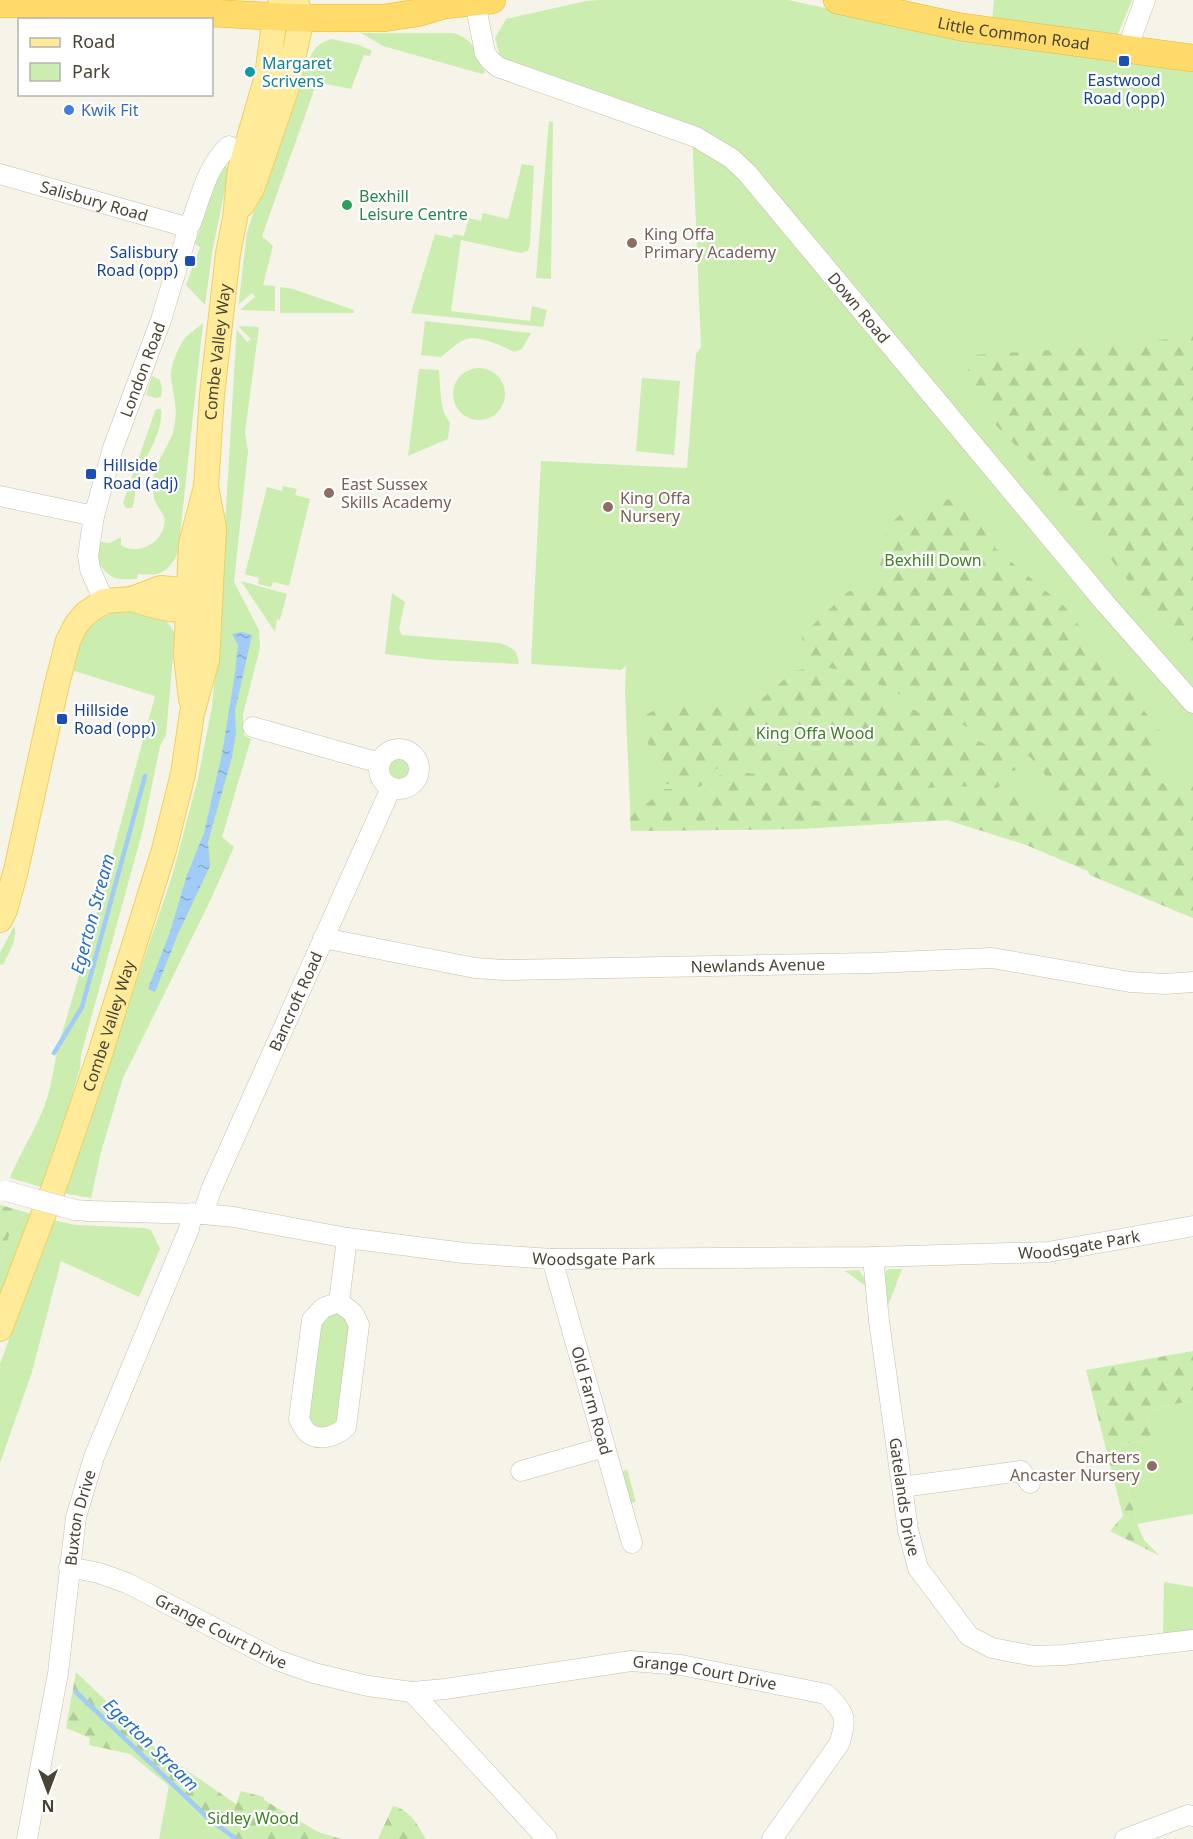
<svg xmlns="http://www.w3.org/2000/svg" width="1193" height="1839" viewBox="0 0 1193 1839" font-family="'Noto Sans',sans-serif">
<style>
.green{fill:#cbedaf}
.forest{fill:url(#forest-firs)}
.water{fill:url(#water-ripples)}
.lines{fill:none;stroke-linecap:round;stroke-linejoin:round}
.stream{stroke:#a1ccf7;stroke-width:4.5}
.minor-casing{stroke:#c5bfad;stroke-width:21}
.major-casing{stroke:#eed05e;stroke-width:26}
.highway-casing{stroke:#ebb72d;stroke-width:28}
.minor{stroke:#fff;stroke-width:20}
.major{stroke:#ffeb99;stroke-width:24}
.highway{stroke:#ffdb6b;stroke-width:27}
.minor-bridge-casing{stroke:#c5bfad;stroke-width:21;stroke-linecap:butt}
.minor-bridge{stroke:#fff;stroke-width:20}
.transit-dot{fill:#1a4fb4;stroke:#fff;stroke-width:2}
.culture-dot{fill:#0f9aa8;stroke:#fff;stroke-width:2}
.shop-dot{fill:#3f7fe0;stroke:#fff;stroke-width:2}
.leisure-dot{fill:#2e9e5b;stroke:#fff;stroke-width:2}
.education-dot{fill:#8d6e63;stroke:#fff;stroke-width:2}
.labels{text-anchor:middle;stroke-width:4.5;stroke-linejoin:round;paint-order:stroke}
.street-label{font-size:16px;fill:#4a4436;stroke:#fff}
.culture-label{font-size:16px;fill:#0d838f;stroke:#fff;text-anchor:start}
.transit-label{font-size:16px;fill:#164399;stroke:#fff;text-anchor:start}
.shop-label{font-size:16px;fill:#366cbe;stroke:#fff;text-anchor:start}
.leisure-label{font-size:16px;fill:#27864d;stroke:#fff;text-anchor:start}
.education-label{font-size:16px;fill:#785e54;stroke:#fff;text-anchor:start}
.park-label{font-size:16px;fill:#3f8223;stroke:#fff}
.water-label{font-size:18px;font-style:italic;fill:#2571c1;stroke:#fff}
</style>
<defs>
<pattern id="forest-firs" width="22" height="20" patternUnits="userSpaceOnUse" patternTransform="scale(1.5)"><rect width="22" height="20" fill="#cbedaf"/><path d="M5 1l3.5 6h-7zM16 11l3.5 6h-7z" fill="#b0cc97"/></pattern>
<pattern id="water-ripples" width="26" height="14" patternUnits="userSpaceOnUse" patternTransform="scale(1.5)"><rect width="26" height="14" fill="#a1ccf7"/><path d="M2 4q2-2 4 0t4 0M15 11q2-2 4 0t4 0" fill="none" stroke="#85a7c9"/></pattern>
</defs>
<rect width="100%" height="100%" fill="#f6f3e9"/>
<path class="green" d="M601 0H788L960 37 990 40 994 0H1132L1109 56 1193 67V918L1090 875 1088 871 1024 844 948 820 798 829 631 831 625 690 626 666 621 670 531 664 541 461 687 468 696 354 701 347 692 129 501 60 495 38 506 19 586 1Z
M361 33H454C474 40 479 53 485 72L482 74 383 46Z
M331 39 359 45 372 51 370 56 364 55 351 89 317 82 262 236 273 246 263 285 275 286V311L240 310 255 297 252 293 239 304 238 309 247 232 292 99 299 71 305 72C311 54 313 45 331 39Z
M549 121 553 122 551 279 536 278Z
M224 164 229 170 212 253 205 305 186 285 200 247 195 244 216 179Z
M522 164 534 166 530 244 528 251 521 253 461 240 451 311 530 321 532 306 547 310 543 327 411 313 435 234 452 238 454 234 464 236 469 218 481 221 483 213 508 219Z
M280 287 293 289 354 310V313H280Z
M425 321 531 333 522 349 514 352C502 346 478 334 464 340 456 343 448 352 441 357L421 355Z
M203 323 178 553C167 574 160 576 138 574L137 579C115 580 112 580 97 562L98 542 110 543 121 537V545C137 556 160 544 164 526 167 515 159 510 155 501 153 496 153 488 153 483 153 464 168 449 173 432 177 417 176 405 173 391 173 385 170 378 171 372 172 362 179 346 185 338 190 333 197 328 203 323Z
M237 325V330L247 342 251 339 238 326 259 327 245 432 248 451 234 582 259 630 260 648 243 714 244 735 251 739 222 837 234 847 211 899 123 1078 101 1152 91 1198 62 1193 101 1086 173 873 198 778 212 707 219 625Z
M453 394a26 26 0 1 1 52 0a26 26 0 1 1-52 0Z
M419 369 439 370 441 400 444 413 450 423 448 439 408 456Z
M152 376 160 380 162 389 161 397 156 398 146 395Z
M642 378 680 381 674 455 636 451Z
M157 409H161C164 437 141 458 136 485 134 494 136 499 132 508H126L123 503 155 411Z
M283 486 297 489 295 495 310 499 289 586 273 582 271 587 258 584 259 578 245 574 267 487 282 491Z
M241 581 287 594 280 620 277 619 275 632Z
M392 593 405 602 399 629 402 635 500 643C513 648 517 649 519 664L434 660 385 654Z
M113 612C139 612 162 607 175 634L166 735 160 746 143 829 81 1055 80 1068 45 1188 10 1178C20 1152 36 1130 45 1104 54 1081 54 1056 62 1033 96 922 124 808 155 696L71 670C80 639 84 626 113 612Z
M387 769a12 12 0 1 1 24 0a12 12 0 1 1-24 0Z
M14 926C19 938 8 954 3 965L0 964V953Z
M25 1212 33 1215 0 1300V1268L11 1228Z
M53 1220 76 1225 144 1228 151 1230 160 1249 139 1297 61 1261 32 1372 0 1463V1364Z
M889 1269H902L886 1311 882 1274Z
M859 1270 865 1279 867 1287 845 1271Z
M338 1310 353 1325 340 1424 323 1432 308 1424 318 1320Z
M1193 1400V1514L1137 1524 1117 1446 1152 1438 1146 1411Z
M627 1469 636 1502 629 1503 621 1473Z
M1164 1582 1193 1587V1631L1163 1635Z
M169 1786 224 1839H159Z"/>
<path class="forest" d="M1193 336V663L1045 476 988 417 966 375 974 355 1101 347Z
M954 498 976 511 993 529 995 548 1065 607 1168 742 1151 758V771L1161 783 1172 784 1193 775V918L1090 875 1088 871 1024 844 947 820 798 829 631 831 630 817 665 789H684L702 792 710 787 720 775 737 772 756 774 781 794 822 802 877 796 973 791H1004L1025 798 1034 810 1052 806C1054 782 1045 774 1030 757L853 672 823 667 808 662 803 649 802 635 849 591 862 592 874 581 887 545 886 527 900 515 923 517 935 503Z
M805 669 851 680 967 735 1017 761 1018 769 1006 773 1002 784 997 788 955 786 825 795 782 787 759 768 737 764 716 769 705 784 699 787 684 784H664L659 771 655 754 641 733V718L658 708 677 701 705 711 725 701 743 705 764 697 794 671Z
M0 1205 25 1212 11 1228 0 1268Z
M1193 1351V1400L1146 1411 1152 1438 1117 1446 1137 1524 1144 1540 1160 1556 1110 1531 1123 1516 1086 1370Z
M76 1672 156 1749 236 1804 241 1791 264 1797V1800L318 1832 341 1839H224L169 1786 130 1754 89 1745 90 1738 66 1728Z
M393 1806C410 1810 418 1825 426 1839H378Z"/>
<path class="water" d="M242 632 252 635 235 711 236 734 232 757 208 842 210 866 178 934 155 992 148 989 170 932 187 875 204 833 222 754 235 673 238 645 232 634Z"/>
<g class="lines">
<path class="stream" d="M54 1053 82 1007 145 776
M76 1692 208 1818 236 1839"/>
<defs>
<g id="minor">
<path id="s1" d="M475 2 485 53 490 60 498 67 696 137 731 158 747 173 1105 603 1193 703"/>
<path d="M1127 49 1145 0"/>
<path id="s2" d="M0 174 183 226 186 229"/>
<path d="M0 496 94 516"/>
<path id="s3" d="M104 601 90 569 88 556 94 516 113 448 161 320 187 234 186 229 191 223C201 196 207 166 229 146"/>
<path d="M253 727 380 763"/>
<circle cx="399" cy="769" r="20"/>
<path id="s4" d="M323 938 475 968 504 970 872 963 992 958 1130 982 1165 984 1193 982"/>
<path id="s5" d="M89 1211 203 1214 234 1217 347 1238 464 1253 552 1259 873 1257 1048 1252 1193 1226"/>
<path id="s6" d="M203 1214 211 1190 391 788"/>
<path id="s7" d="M873 1257 879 1321 908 1530 918 1568 969 1636 992 1648 1034 1656 1064 1655 1193 1640"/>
<path id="s8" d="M552 1259 632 1543"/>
<path d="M339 1302 323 1308 312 1320 299 1419C301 1423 304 1430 308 1433 320 1442 336 1436 346 1427L359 1325 353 1313 339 1302 347 1238"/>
<path d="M521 1471 605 1447"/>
<path d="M902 1487 1021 1471 1030 1483"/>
<path id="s9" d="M69 1567 99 1573 127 1583 277 1660 314 1673 368 1686 412 1692 445 1689 631 1661 681 1665 826 1694C845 1712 848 1719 839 1744L772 1839"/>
<path d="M412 1692 547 1839"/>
<path id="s10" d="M27 1839 58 1673 76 1517 94 1457 189 1229 192 1213"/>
<path d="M1125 1839 1188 1815 1193 1816"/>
</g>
<g id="major">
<path d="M242 205 252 189 287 87 302 18 296 2"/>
<path d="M132 599C157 607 176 614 202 606"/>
<path id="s11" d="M191 699 186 656 191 544 206 487 212 395 228 254 235 218 240 169 267 76 275 16 282 0"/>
<path d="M0 920 5 910 16 870 56 688 68 641 76 625 85 614 104 601 132 599 161 588 190 591 202 598"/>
<path id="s12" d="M0 1329 57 1179 100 1054 164 850 183 774 192 713 207 660 214 528 206 487"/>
</g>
<g id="highway">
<path id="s13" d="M837 0 961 27 1193 58"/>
<path d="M0 4H45L302 18H384L417 13 444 5 492 0"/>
</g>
</defs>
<use href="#minor" class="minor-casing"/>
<use href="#major" class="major-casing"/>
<use href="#highway" class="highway-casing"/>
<use href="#minor" class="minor"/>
<use href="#major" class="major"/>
<use href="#highway" class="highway"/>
<defs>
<path id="minor-bridge" d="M6 1191 75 1210 89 1211"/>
</defs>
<use href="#minor-bridge" class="minor-bridge-casing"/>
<use href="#minor-bridge" class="minor-bridge"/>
</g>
<g class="transit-dot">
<rect x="1118" y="55" width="12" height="12" rx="3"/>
<rect x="184" y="255" width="12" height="12" rx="3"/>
<rect x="85" y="468" width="12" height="12" rx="3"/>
<rect x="56" y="713" width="12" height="12" rx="3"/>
</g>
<circle class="culture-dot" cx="250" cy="72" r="6"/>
<circle class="shop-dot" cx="69" cy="110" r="6"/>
<circle class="leisure-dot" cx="347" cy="205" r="6"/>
<g class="education-dot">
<circle cx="632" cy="243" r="6"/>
<circle cx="329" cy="493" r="6"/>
<circle cx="608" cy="507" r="6"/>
<circle cx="1152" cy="1466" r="6"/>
</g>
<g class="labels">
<g class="street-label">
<text dy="6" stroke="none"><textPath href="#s13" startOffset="180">Little Common Road</textPath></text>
<text dy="6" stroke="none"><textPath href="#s2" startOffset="98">Salisbury Road</textPath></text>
<text dy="6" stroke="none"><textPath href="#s1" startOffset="519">Down Road</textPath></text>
<text dy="6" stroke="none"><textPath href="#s11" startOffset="350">Combe Valley Way</textPath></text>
<text dy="6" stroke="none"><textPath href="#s3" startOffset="243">London Road</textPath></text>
<text dy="6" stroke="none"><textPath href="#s4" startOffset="438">Newlands Avenue</textPath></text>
<text dy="6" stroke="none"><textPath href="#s6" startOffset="232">Bancroft Road</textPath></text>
<text dy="6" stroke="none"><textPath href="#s12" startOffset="322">Combe Valley Way</textPath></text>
<text dy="6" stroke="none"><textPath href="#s5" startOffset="994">Woodsgate Park</textPath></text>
<text dy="6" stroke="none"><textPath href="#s5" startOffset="508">Woodsgate Park</textPath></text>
<text dy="6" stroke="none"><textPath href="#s8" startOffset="147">Old Farm Road</textPath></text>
<text dy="6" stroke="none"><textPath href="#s7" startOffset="242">Gatelands Drive</textPath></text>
<text dy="6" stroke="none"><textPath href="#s10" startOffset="326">Buxton Drive</textPath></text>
<text dy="6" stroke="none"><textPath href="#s9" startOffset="166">Grange Court Drive</textPath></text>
<text dy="6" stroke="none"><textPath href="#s9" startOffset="664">Grange Court Drive</textPath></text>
</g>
<g class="culture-label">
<text x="262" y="69">Margaret<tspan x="262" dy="18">Scrivens</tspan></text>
</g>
<g class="transit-label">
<text x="1124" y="86" text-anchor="middle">Eastwood<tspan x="1124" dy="18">Road (opp)</tspan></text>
<text x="178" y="258" text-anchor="end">Salisbury<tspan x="178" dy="18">Road (opp)</tspan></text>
<text x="103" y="471">Hillside<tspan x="103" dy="18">Road (adj)</tspan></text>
<text x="74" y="716">Hillside<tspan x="74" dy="18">Road (opp)</tspan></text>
</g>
<g class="shop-label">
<text x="81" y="116">Kwik Fit</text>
</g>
<g class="leisure-label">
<text x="359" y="202">Bexhill<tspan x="359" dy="18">Leisure Centre</tspan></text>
</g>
<g class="education-label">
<text x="644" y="240">King Offa<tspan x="644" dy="18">Primary Academy</tspan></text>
<text x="341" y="490">East Sussex<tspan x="341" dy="18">Skills Academy</tspan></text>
<text x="620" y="504">King Offa<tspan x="620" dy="18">Nursery</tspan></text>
<text x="1140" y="1463" text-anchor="end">Charters<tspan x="1140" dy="18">Ancaster Nursery</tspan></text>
</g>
<g class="park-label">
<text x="933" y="566">Bexhill Down</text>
<text x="815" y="739">King Offa Wood</text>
<text x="253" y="1824">Sidley Wood</text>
</g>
<g class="water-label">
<text transform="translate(93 914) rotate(-75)" y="6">Egerton Stream</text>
<text transform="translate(151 1745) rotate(44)" y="6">Egerton Stream</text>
</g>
</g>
<rect x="18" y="18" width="195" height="78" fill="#ffffff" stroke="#b7b4af" stroke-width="1.5"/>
<rect x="30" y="38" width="30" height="9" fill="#ffeb99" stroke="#b7b4af" stroke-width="1.5"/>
<text x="72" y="48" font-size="18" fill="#4a4436">Road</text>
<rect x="30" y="63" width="30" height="18" fill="#cbedaf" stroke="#b7b4af" stroke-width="1.5"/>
<text x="72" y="78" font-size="18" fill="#4a4436">Park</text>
<g transform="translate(48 1791) rotate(180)" stroke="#ffffff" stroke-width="4.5" paint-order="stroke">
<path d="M0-4.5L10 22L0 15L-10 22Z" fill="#4a4436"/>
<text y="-9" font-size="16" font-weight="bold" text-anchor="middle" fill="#4a4436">N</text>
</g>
</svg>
